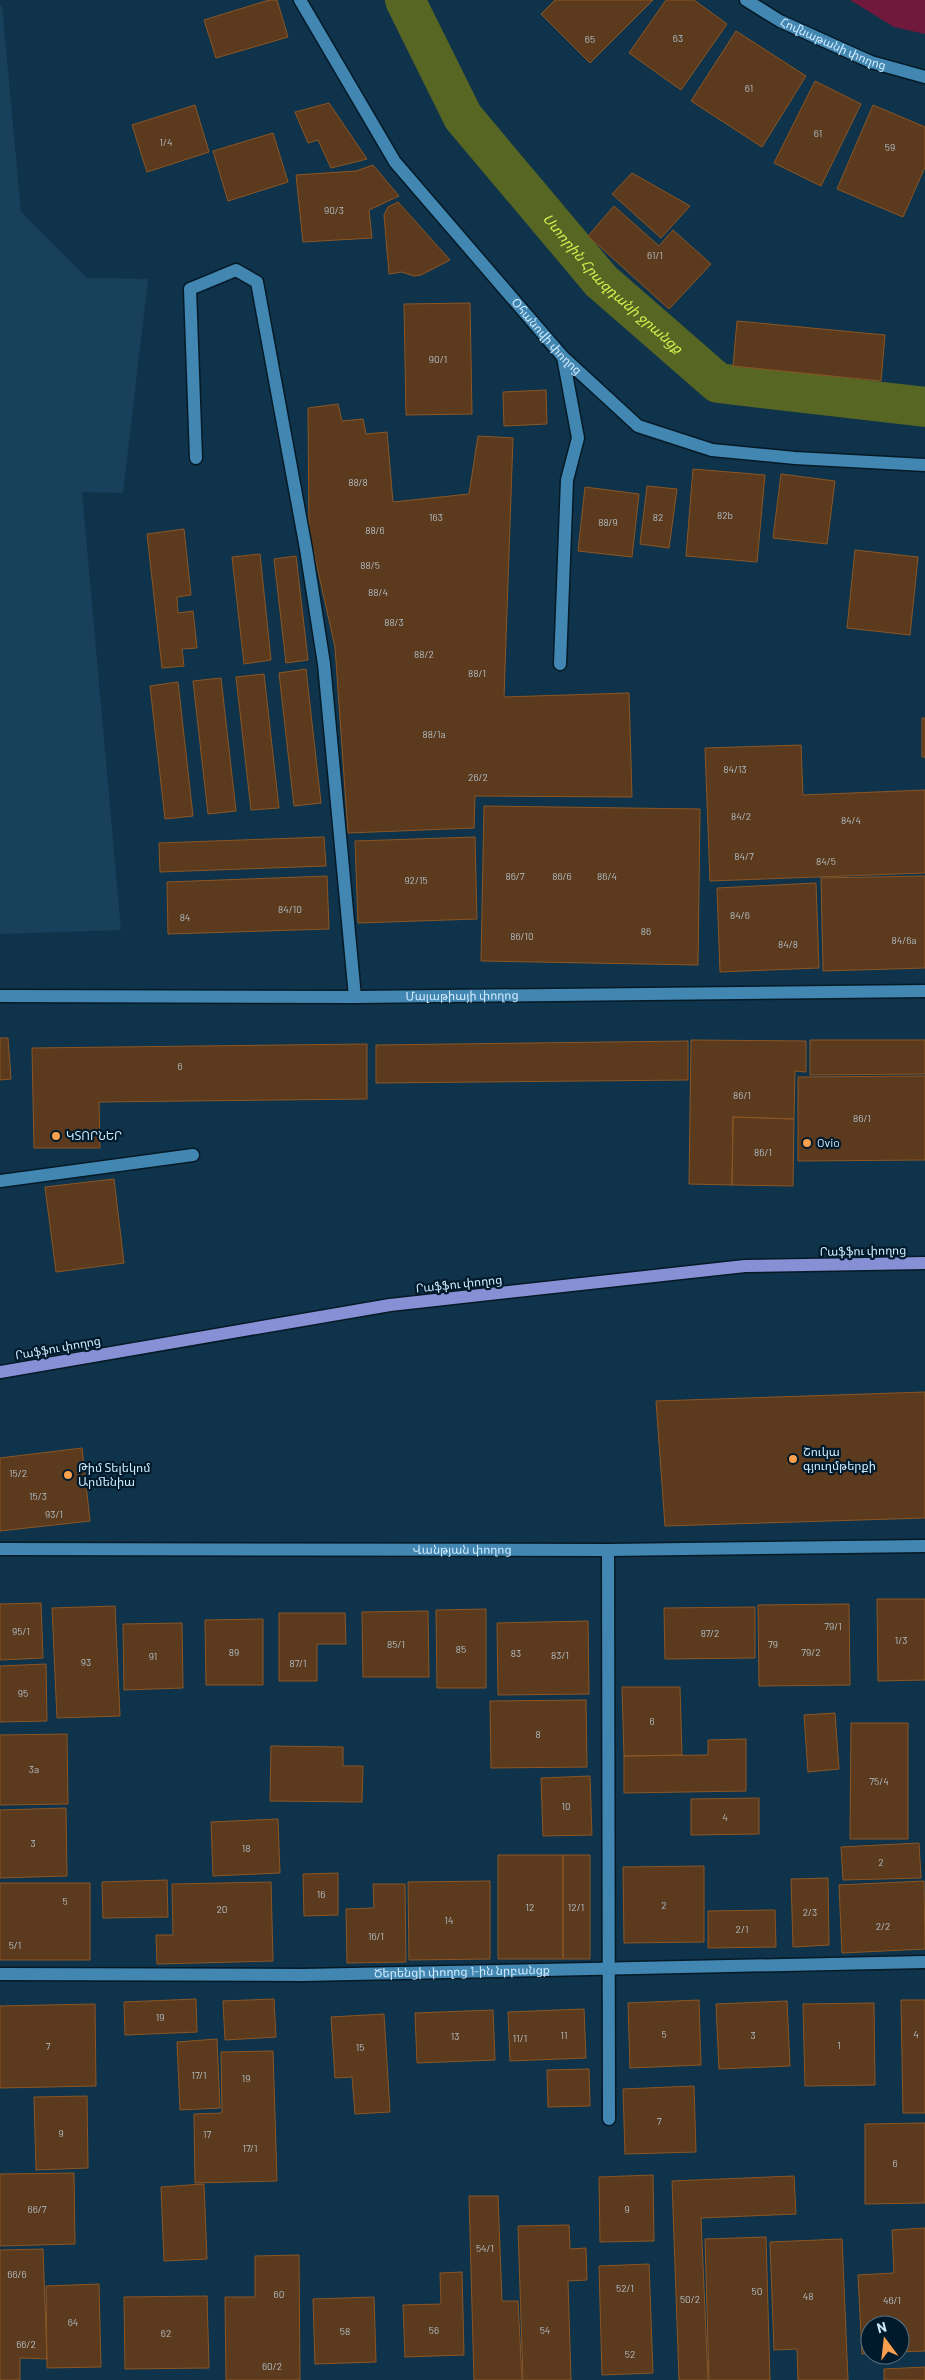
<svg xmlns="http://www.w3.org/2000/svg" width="925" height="2380" viewBox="0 0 925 2380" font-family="Barlow,'Noto Sans Armenian',sans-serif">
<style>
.built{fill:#18405a}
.green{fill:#70193d}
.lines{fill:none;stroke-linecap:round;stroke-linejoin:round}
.canal{stroke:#586623;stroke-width:40}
.building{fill:#5b3a1e;stroke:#8c5624}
.service-casing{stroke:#051a27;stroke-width:15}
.minor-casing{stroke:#051a27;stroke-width:15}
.tertiary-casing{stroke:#051a27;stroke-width:15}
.primary-casing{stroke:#051a27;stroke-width:15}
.service{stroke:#4286b2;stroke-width:12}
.minor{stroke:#4286b2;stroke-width:12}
.tertiary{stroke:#4286b2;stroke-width:12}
.primary{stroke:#8790d5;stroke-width:12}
.poi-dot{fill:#fa9f4e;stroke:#001a2b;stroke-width:2}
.labels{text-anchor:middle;stroke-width:4.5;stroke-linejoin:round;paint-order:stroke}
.number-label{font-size:10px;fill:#b3bfc6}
.street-label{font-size:12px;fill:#d0ebfe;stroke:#001a2b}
.poi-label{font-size:12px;fill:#d0ebfe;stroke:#001a2b;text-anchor:start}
.water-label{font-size:14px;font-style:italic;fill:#cff04e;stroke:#001a2b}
</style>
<rect width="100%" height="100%" fill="#0f334a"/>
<path class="built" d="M0 5H2L21 212 87 278 148 279 123 493 82 492 121 930 0 934Z"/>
<path class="green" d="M850 0H925V34L894 27Z"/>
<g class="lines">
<path class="canal" id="s1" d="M405 0 463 117 601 281 718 383 925 407"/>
</g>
<path class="building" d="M269 0H277L288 37 216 58 204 20Z
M555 0H653L590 63 541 14Z
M666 0H694L727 24 681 90 629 53Z
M736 31 806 76 762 147 691 101Z
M815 81 861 104 821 186 774 163Z
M329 103 367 159 331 168 318 140 308 143 295 112Z
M195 105 209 152 147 172 132 125Z
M873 105 925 127V167L903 217 837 189Z
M273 133 288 182 228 201 213 151Z
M373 165 399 196 369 210 372 238 303 242 296 175 356 171Z
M632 173 690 206 661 238 612 194Z
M398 202 450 260 421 275 414 276 402 272 389 274 384 215 388 207Z
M614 206 659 246 673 230 711 264 669 309 588 236Z
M470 303 472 414 406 415 404 304Z
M737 321 885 335 881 381 733 366Z
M546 390 547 424 504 426 503 392Z
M338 404 342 421 363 419 366 434 387 432 393 502 469 494 478 436 513 438 504 697 629 693 632 797 475 796 474 828 348 833 335 647 309 531 308 408Z
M693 469 765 475 757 562 686 556Z
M781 474 835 481 827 544 773 538Z
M647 486 677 489 669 548 640 544Z
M585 487 639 494 632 557 578 551Z
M184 529 191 595 177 597 178 613 193 611 197 648 182 649 184 666 162 668 147 534Z
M855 550 918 557 910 635 847 628Z
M260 554 271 660 244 664 232 557Z
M296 556 308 660 286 663 274 559Z
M306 669 321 803 294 806 279 673Z
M264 674 279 808 251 810 236 677Z
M221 678 236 811 208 814 193 681Z
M178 682 193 816 165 819 150 686Z
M922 718H925V757H922Z
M801 745 803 795 925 790V873L710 881 705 748Z
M484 806 700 809 698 965 481 961Z
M324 837 326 866 160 872 159 843Z
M475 837 477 919 358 923 355 841Z
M327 876 329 929 168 934 167 882Z
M925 876V968L823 971 821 878Z
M816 883 819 968 720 972 717 888Z
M0 1038H8L11 1079 0 1080Z
M691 1040 806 1041V1072L795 1071 794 1119 733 1117 732 1185 689 1184Z
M810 1040H925V1074L810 1075Z
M688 1041V1080L376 1083V1045Z
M367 1044V1099L99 1102 100 1148H34L32 1048Z
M925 1076V1160L798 1161V1077Z
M733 1117 794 1119 793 1186 732 1185Z
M114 1179 124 1263 56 1272 45 1187Z
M925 1392V1518L665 1526 656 1401Z
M82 1448 90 1521 0 1531V1458Z
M877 1599H925V1680L878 1681Z
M41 1603 43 1658 0 1660V1604Z
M849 1604 850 1685 759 1686 758 1605Z
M115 1606 120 1716 57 1718 52 1608Z
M755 1607V1658L665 1659 664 1608Z
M486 1609V1688H437L436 1610Z
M428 1611 429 1677H363L362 1612Z
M279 1613H345L346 1644H317V1681H279Z
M263 1619V1685H206L205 1620Z
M588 1621 589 1694 498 1695 497 1623Z
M182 1623 183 1688 124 1690 123 1624Z
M46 1664 47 1721 0 1722V1666Z
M622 1687H680L682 1755 624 1756Z
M586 1700 587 1767 491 1768 490 1701Z
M835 1713 839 1769 808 1772 804 1715Z
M851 1723H908V1839H850Z
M67 1734 68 1804 0 1805V1735Z
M746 1739V1791L624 1793V1756L708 1755V1740Z
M271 1746 343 1747V1766H363L362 1802 270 1801Z
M590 1776 592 1835 543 1836 541 1778Z
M759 1798V1834L691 1835V1799Z
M66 1808 67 1876 0 1878V1810Z
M278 1819 280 1873 213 1876 211 1822Z
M919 1843 921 1878 843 1880 841 1847Z
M498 1855H563V1959H498Z
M563 1855H590V1959H563Z
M704 1866V1942L624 1943 623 1867Z
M338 1873V1915L304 1916 303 1874Z
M828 1878 829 1945 793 1947 791 1879Z
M167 1880 168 1917 103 1918 102 1882Z
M490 1881V1959L409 1960 408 1882Z
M924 1881 925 1949 842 1953 839 1885Z
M271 1882 273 1961 157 1964 156 1935H173L172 1884Z
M0 1883H90V1960H0Z
M373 1884H405L406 1962 347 1963 346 1909 374 1908Z
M775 1910 776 1947 708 1948V1911Z
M196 1999 197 2032 125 2035 124 2002Z
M274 1999 276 2037 225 2040 223 2001Z
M699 2000 701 2065 630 2068 628 2003Z
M901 2000H925V2113H903Z
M787 2001 790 2066 719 2069 716 2004Z
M874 2003 875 2085 805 2086 803 2004Z
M95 2004 96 2086 0 2088V2006Z
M584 2009 586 2058 510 2061 508 2012Z
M493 2010 495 2060 417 2063 415 2013Z
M384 2014 390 2112 355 2114 352 2077 335 2078 331 2017Z
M217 2039 220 2108 180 2110 177 2042Z
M273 2051 277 2181 195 2183 194 2114 222 2113 221 2052Z
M589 2069 590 2106 548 2107 547 2070Z
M694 2086 696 2152 625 2154 623 2089Z
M87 2096 88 2168 36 2170 34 2097Z
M925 2123V2203L865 2204V2124Z
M74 2173 75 2244 0 2246V2174Z
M653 2175 654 2241 600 2242 599 2177Z
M794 2176 796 2214 701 2218 708 2380H679L672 2181Z
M204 2184 207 2259 164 2261 161 2187Z
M469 2196H498L502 2301H518L522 2380H474Z
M569 2225 570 2249 586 2248 587 2280 568 2281 571 2380H523L518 2226Z
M925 2228V2351L900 2352V2325H870V2353L862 2354 858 2275 894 2273 892 2230Z
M766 2237 770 2380H709L705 2239Z
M842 2239 848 2380H798L797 2349 774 2350 770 2242Z
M43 2249 47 2359 20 2358V2380H0V2250Z
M299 2255 300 2380H226L225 2297H255V2256Z
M649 2264 653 2373 602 2375 599 2266Z
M462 2272 464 2355 405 2357 403 2305 441 2304 440 2273Z
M99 2284 101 2367 47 2368 46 2286Z
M207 2296 209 2368 125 2369 124 2297Z
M374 2297 376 2362 315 2364 313 2299Z
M925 2367V2380H884V2369Z"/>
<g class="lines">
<defs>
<path id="service" d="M196 458 190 289 236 270 257 282 306 549 324 664 355 997
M560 664 567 480 578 438 563 357
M0 1181 193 1155
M608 1550 609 2119"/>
<g id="minor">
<path id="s2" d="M300 0 395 162 563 357 638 426 712 450 795 458 925 465"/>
<path id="s3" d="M746 0 780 21 871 62 925 77"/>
<path id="s4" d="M0 1549 608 1550 925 1546"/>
<path id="s5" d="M0 1974 303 1975 925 1962"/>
</g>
<g id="tertiary">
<path id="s6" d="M0 996 355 997 925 991"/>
</g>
<path id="primary" d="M0 1372 390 1305 745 1266 925 1263"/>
</defs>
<use href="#service" class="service-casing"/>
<use href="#minor" class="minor-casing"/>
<use href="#tertiary" class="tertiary-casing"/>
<use href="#primary" class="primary-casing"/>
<use href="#service" class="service"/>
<use href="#minor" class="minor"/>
<use href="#tertiary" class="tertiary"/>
<use href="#primary" class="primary"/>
</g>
<g class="poi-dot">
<circle cx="56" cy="1136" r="5"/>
<circle cx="807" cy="1143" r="5"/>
<circle cx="793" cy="1459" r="5"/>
<circle cx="68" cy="1475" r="5"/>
</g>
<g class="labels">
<g class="number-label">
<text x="678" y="42">63</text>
<text x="590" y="43">65</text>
<text x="749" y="92">61</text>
<text x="818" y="137">61</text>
<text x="166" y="146">1/4</text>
<text x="890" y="151">59</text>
<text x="334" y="214">90/3</text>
<text x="655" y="259">61/1</text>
<text x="438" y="363">90/1</text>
<text x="358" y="486">88/8</text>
<text x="725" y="519">82b</text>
<text x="436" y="521">163</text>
<text x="658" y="521">82</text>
<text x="608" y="526">88/9</text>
<text x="375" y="534">88/6</text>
<text x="370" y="569">88/5</text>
<text x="378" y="596">88/4</text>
<text x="394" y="626">88/3</text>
<text x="424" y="658">88/2</text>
<text x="477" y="677">88/1</text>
<text x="434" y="738">88/1a</text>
<text x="735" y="773">84/13</text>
<text x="478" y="781">26/2</text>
<text x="741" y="820">84/2</text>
<text x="851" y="824">84/4</text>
<text x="744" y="860">84/7</text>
<text x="826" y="865">84/5</text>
<text x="515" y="880">86/7</text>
<text x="562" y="880">86/6</text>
<text x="607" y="880">86/4</text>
<text x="416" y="884">92/15</text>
<text x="290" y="913">84/10</text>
<text x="740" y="919">84/6</text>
<text x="185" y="921">84</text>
<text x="646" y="935">86</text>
<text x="522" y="940">86/10</text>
<text x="904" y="944">84/6a</text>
<text x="788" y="948">84/8</text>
<text x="180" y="1070">6</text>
<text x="742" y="1099">86/1</text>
<text x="862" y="1122">86/1</text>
<text x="763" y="1156">86/1</text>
<text x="18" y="1477">15/2</text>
<text x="38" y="1500">15/3</text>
<text x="54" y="1518">93/1</text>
<text x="833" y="1630">79/1</text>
<text x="21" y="1635">95/1</text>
<text x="710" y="1637">87/2</text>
<text x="901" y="1644">1/3</text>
<text x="396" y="1648">85/1</text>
<text x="773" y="1648">79</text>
<text x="461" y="1653">85</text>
<text x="234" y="1656">89</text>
<text x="811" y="1656">79/2</text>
<text x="516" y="1657">83</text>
<text x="560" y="1659">83/1</text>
<text x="153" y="1660">91</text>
<text x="86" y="1666">93</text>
<text x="298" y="1667">87/1</text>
<text x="23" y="1697">95</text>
<text x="652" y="1725">6</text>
<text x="538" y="1738">8</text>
<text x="34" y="1773">3a</text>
<text x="879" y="1785">75/4</text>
<text x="566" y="1810">10</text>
<text x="725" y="1821">4</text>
<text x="33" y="1847">3</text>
<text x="246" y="1852">18</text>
<text x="881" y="1866">2</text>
<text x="321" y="1898">16</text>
<text x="65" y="1905">5</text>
<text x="664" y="1909">2</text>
<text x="530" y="1911">12</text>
<text x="576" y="1911">12/1</text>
<text x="222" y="1913">20</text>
<text x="810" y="1916">2/3</text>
<text x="449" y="1924">14</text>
<text x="883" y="1930">2/2</text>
<text x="742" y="1933">2/1</text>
<text x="376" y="1940">16/1</text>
<text x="15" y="1949">5/1</text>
<text x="160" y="2021">19</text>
<text x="664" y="2038">5</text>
<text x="916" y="2038">4</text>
<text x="564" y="2039">11</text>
<text x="753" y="2039">3</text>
<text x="455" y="2040">13</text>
<text x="520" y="2042">11/1</text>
<text x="839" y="2049">1</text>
<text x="48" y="2050">7</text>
<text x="360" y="2051">15</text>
<text x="199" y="2079">17/1</text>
<text x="246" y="2082">19</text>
<text x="659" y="2125">7</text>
<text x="61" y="2137">9</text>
<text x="207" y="2138">17</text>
<text x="250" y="2152">17/1</text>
<text x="895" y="2167">6</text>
<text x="37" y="2213">66/7</text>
<text x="627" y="2213">9</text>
<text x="485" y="2252">54/1</text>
<text x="17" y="2278">66/6</text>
<text x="625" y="2292">52/1</text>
<text x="757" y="2295">50</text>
<text x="279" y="2298">60</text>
<text x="808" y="2300">48</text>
<text x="690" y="2303">50/2</text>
<text x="892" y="2304">46/1</text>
<text x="73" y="2326">64</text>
<text x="434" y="2334">56</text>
<text x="545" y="2334">54</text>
<text x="345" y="2335">58</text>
<text x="166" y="2337">62</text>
<text x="26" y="2348">66/2</text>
<text x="630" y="2358">52</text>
<text x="272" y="2370">60/2</text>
</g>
<g class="street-label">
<text dy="4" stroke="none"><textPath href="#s3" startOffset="98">Հովնաթանի փողոց</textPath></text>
<text dy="4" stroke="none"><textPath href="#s2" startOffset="419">Օհանովի փողոց</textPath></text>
<text dy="4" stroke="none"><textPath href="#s6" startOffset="462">Մալաթիայի փողոց</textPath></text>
<text transform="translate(863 1251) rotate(-1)" y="4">Րաֆֆու փողոց</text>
<text transform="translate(459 1284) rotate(-6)" y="4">Րաֆֆու փողոց</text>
<text transform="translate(58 1348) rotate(-10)" y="4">Րաֆֆու փողոց</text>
<text dy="4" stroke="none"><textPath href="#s4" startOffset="462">Վանթյան փողոց</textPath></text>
<text dy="4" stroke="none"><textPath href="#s5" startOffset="462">Ծերենցի փողոց 1-ին նրբանցք</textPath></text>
</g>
<g class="poi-label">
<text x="66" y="1140">ԿՏՈՐՆԵՐ</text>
<text x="817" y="1147">Ovio</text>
<text x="803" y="1456">Շուկա<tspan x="803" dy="14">գյուղմթերքի</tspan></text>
<text x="78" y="1472">Թիմ Տելեկոմ<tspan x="78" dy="14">Արմենիա</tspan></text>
</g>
<g class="water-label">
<text dy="5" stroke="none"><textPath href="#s1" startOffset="355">Ստորին Հրազդանի ջրանցք</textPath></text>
</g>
</g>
<g transform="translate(885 2340) rotate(345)"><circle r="24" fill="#001a2b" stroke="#536e7f"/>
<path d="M0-4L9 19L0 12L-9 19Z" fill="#fa9f4e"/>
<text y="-8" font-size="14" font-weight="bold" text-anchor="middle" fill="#d0ebfe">N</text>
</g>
</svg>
